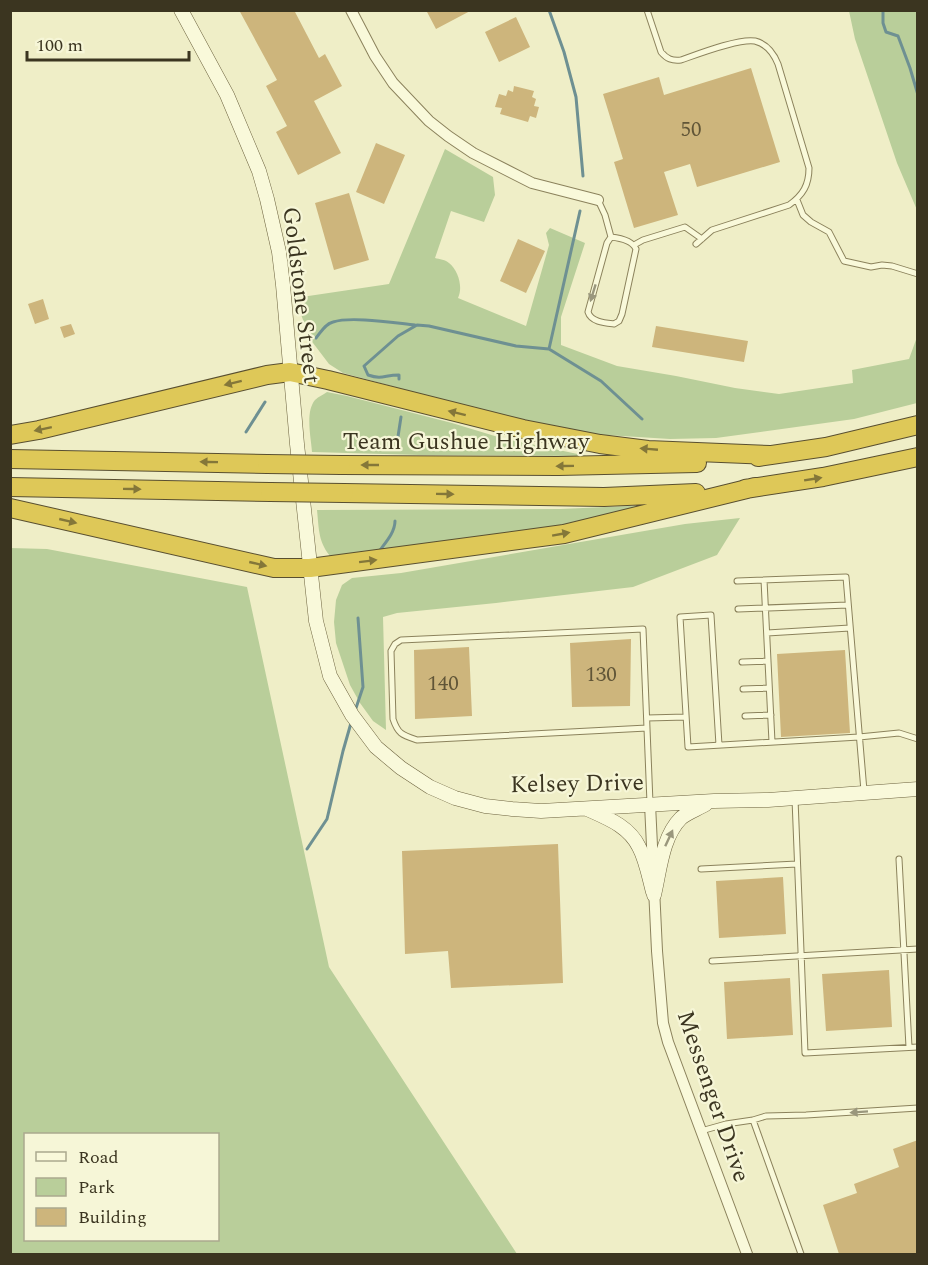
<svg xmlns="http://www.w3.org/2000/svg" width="928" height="1265" viewBox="0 0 928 1265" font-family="Spectral,serif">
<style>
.green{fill:#b9ce9a;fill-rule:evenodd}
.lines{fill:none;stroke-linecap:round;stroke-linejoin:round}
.stream{stroke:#6e9092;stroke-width:3}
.building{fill:#cdb57c}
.lane-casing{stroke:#8b825c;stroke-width:7}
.street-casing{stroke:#8b825c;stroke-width:12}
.secondary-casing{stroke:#6d633f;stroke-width:15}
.highway-casing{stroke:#594f30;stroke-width:20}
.lane{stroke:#f9f9da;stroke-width:5}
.street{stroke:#f9f9da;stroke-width:10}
.secondary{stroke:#f9f9da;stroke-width:14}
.highway{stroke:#dec858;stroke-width:18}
.highway-bridge-casing{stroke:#594f30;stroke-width:20;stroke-linecap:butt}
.highway-bridge{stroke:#dec858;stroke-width:18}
.oneway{fill:#9a977d}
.oneway2{fill:#847739}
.labels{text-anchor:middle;stroke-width:4.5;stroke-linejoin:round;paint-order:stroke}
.number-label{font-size:21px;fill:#605537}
.street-label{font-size:24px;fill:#3b3520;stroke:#f6f6d7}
</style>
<rect width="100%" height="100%" fill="#efeec7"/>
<path class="green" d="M849 11H917V210L897 163 855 39Z
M445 149 493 177 495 195 484 222 451 211 435 258C439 259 446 260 449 263 459 271 463 288 458 298L526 326 549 245 546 233 550 228 585 243 561 317V345L617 366 676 376 735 388 779 394 853 383 852 370 909 359 917 337V403L854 419 716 438 670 439 590 434 528 422 473 408 343 373 329 364 310 339 295 298 389 284Z
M327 392 347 396 452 423 498 437 587 456 420 455 312 452C311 437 305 412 315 400 319 396 323 395 327 392Z
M675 504 516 535 332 558C318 543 319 529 317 510L560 509Z
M740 518 717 555 633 587 496 603 397 613 383 617 386 730 373 721 360 703 350 685 336 643 334 622 336 600 342 585 352 578 401 573 685 524Z
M10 548 47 549 247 587 329 967 517 1254H11ZM26 1134H218V1240H26Z"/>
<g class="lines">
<path class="stream" d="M549 10 564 52 576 97 583 176
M883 10V23L886 32 898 36 910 68 918 95
M580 211 549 349 601 381 642 419
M316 338C321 332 325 324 333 322 351 316 395 323 415 325
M399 379V375C384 375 383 380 368 375L364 366 398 336 417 325 429 326 516 346 549 349
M246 432 265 402
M397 443 401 417
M380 550C386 542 395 532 395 521
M355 711 363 687 358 618
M307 849 327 819 343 751 351 723"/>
</g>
<path class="building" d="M239 10H294L319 58 325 54 342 86 314 101 341 153 298 175 276 132 287 126 266 86 277 80Z
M426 10H472L436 29Z
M516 17 530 47 499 62 485 32Z
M751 68 780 162 697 187 690 164 664 172 678 215 634 228 614 162 623 159 603 94 659 77 664 95Z
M514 86 534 91 532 97 536 99 534 106 539 107 536 118 530 116 528 122 500 114 502 108 495 107 499 94 506 96 508 90 513 92Z
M376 143 405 155 384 204 356 192Z
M349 193 369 260 334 270 315 203Z
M518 239 545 251 526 293 500 281Z
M43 299 49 319 35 324 28 304Z
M71 324 75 334 64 338 60 327Z
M656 326 748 341 744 362 652 347Z
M631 639 630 706 572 707 570 643Z
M469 647 472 716 415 719 414 650Z
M845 650 850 733 781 737 777 654Z
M558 844 563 983 451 988 448 951 405 954 402 851Z
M783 877 786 934 719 938 716 881Z
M889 970 892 1027 826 1031 822 974Z
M790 978 793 1035 727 1039 724 982Z
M918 1140V1254H839L823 1205 857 1193 854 1184 899 1167 893 1149Z"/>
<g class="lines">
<defs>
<path id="lane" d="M647 10 661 52C667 59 672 61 681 60 698 54 739 38 755 41 767 44 774 54 778 64L809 168C809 185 803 195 789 205L712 230 696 244
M598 200 605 215 611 237 607 243 588 312C591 322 605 323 614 324L619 321 622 314 636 249C632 240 620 238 611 237
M797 200 803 215 811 222 829 232 844 261 871 267 882 265 892 266 918 274
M634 245 643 240 685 227 702 239
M764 580 772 742
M737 581 846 577 864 791
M738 609 848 605
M767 633 850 628
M742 662 768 661
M743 689 769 688
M745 716 771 715
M647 718 686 717
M647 728 417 740C402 735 398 734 393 719L391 651 395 644 401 640 643 629 650 803
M719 745 711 615 680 617 688 747 859 737 899 733 918 739
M795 799 805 1053 918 1047
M899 859 909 1047
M701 869 797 864
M712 961 918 949
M753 1120 766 1116 806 1115 918 1108
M701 1131 726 1124 753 1120 801 1254"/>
<path id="street" d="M351 10 375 56 393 83 429 121 448 136 473 153 532 183 598 200
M650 804 657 951 663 1023 668 1042 747 1254"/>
<path id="secondary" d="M181 10 227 95 259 171 267 199 279 252 283 285 297 444 316 621 330 676 352 715 376 747 401 768 430 787 455 798 485 806 512 809 541 811 714 801 768 800 918 789
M587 809C607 818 629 826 639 847 646 860 649 877 653 892
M654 895C660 870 662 837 681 818 688 812 698 809 706 804"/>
<path id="highway" d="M10 435 39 430 267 375 290 372 328 380 523 429 600 444 648 450 770 455
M758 457 826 447 918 425
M10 459 267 464
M341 465 558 466 697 463
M10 487 270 492
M745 489 823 477 918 457
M344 493 604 497 696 493
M10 508 274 568H310L564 534 755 487"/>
</defs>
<use href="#lane" class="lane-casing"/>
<use href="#street" class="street-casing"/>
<use href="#secondary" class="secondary-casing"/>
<use href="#highway" class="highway-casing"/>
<use href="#lane" class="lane"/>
<use href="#street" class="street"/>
<use href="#secondary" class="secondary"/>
<use href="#highway" class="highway"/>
<defs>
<path id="highway-bridge" d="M267 464 341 465
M270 492 344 493"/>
</defs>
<use href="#highway-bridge" class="highway-bridge-casing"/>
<use href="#highway-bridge" class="highway-bridge"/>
</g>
<defs><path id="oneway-solid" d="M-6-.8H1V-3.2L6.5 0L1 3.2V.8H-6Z" transform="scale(1.5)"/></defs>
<g class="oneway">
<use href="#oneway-solid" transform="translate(593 293) rotate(107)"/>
<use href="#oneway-solid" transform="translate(669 838) rotate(-65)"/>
<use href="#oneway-solid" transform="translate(859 1112) rotate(176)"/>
</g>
<g class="oneway2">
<use href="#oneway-solid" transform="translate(233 383) rotate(166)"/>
<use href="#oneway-solid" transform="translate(457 413) rotate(-166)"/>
<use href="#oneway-solid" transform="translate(43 429) rotate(168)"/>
<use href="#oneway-solid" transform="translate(649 449) rotate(-175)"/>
<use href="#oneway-solid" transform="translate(209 462) rotate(-179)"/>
<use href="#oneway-solid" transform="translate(370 465) rotate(-180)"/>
<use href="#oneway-solid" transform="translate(565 466) rotate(179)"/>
<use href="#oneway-solid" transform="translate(813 479) rotate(-9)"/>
<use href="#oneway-solid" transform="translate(132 489) rotate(1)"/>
<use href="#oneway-solid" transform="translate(445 494) rotate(1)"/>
<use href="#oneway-solid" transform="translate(68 521) rotate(13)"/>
<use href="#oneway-solid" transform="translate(561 534) rotate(-10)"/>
<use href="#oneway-solid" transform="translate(368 561) rotate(-7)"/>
<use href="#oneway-solid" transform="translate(258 564) rotate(13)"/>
</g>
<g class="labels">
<g class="number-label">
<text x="691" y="136">50</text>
<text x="601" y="681">130</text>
<text x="443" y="690">140</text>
</g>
<g class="street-label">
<text transform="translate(302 295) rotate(83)" y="8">Goldstone Street</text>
<text x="466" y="449">Team Gushue Highway</text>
<text transform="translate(577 783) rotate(-1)" y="8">Kelsey Drive</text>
<text transform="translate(714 1096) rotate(71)" y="8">Messenger Drive</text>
</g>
</g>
<rect width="928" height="1265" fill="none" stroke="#3b3520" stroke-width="24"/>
<rect x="24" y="1133" width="195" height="108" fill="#f6f6d7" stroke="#aba98e" stroke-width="1.5"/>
<rect x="36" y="1152" width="30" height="9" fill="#f9f9da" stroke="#aba98e" stroke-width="1.5"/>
<text x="78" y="1163" font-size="18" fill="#3b3520">Road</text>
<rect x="36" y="1178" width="30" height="18" fill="#b9ce9a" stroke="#aba98e" stroke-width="1.5"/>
<text x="78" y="1193" font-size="18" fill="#3b3520">Park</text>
<rect x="36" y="1208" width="30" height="18" fill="#cdb57c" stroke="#aba98e" stroke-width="1.5"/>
<text x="78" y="1223" font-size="18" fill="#3b3520">Building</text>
<path d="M27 51v9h162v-9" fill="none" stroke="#3b3520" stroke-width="3"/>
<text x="36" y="51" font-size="18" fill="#3b3520" stroke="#f6f6d7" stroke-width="4.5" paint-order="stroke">100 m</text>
</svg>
